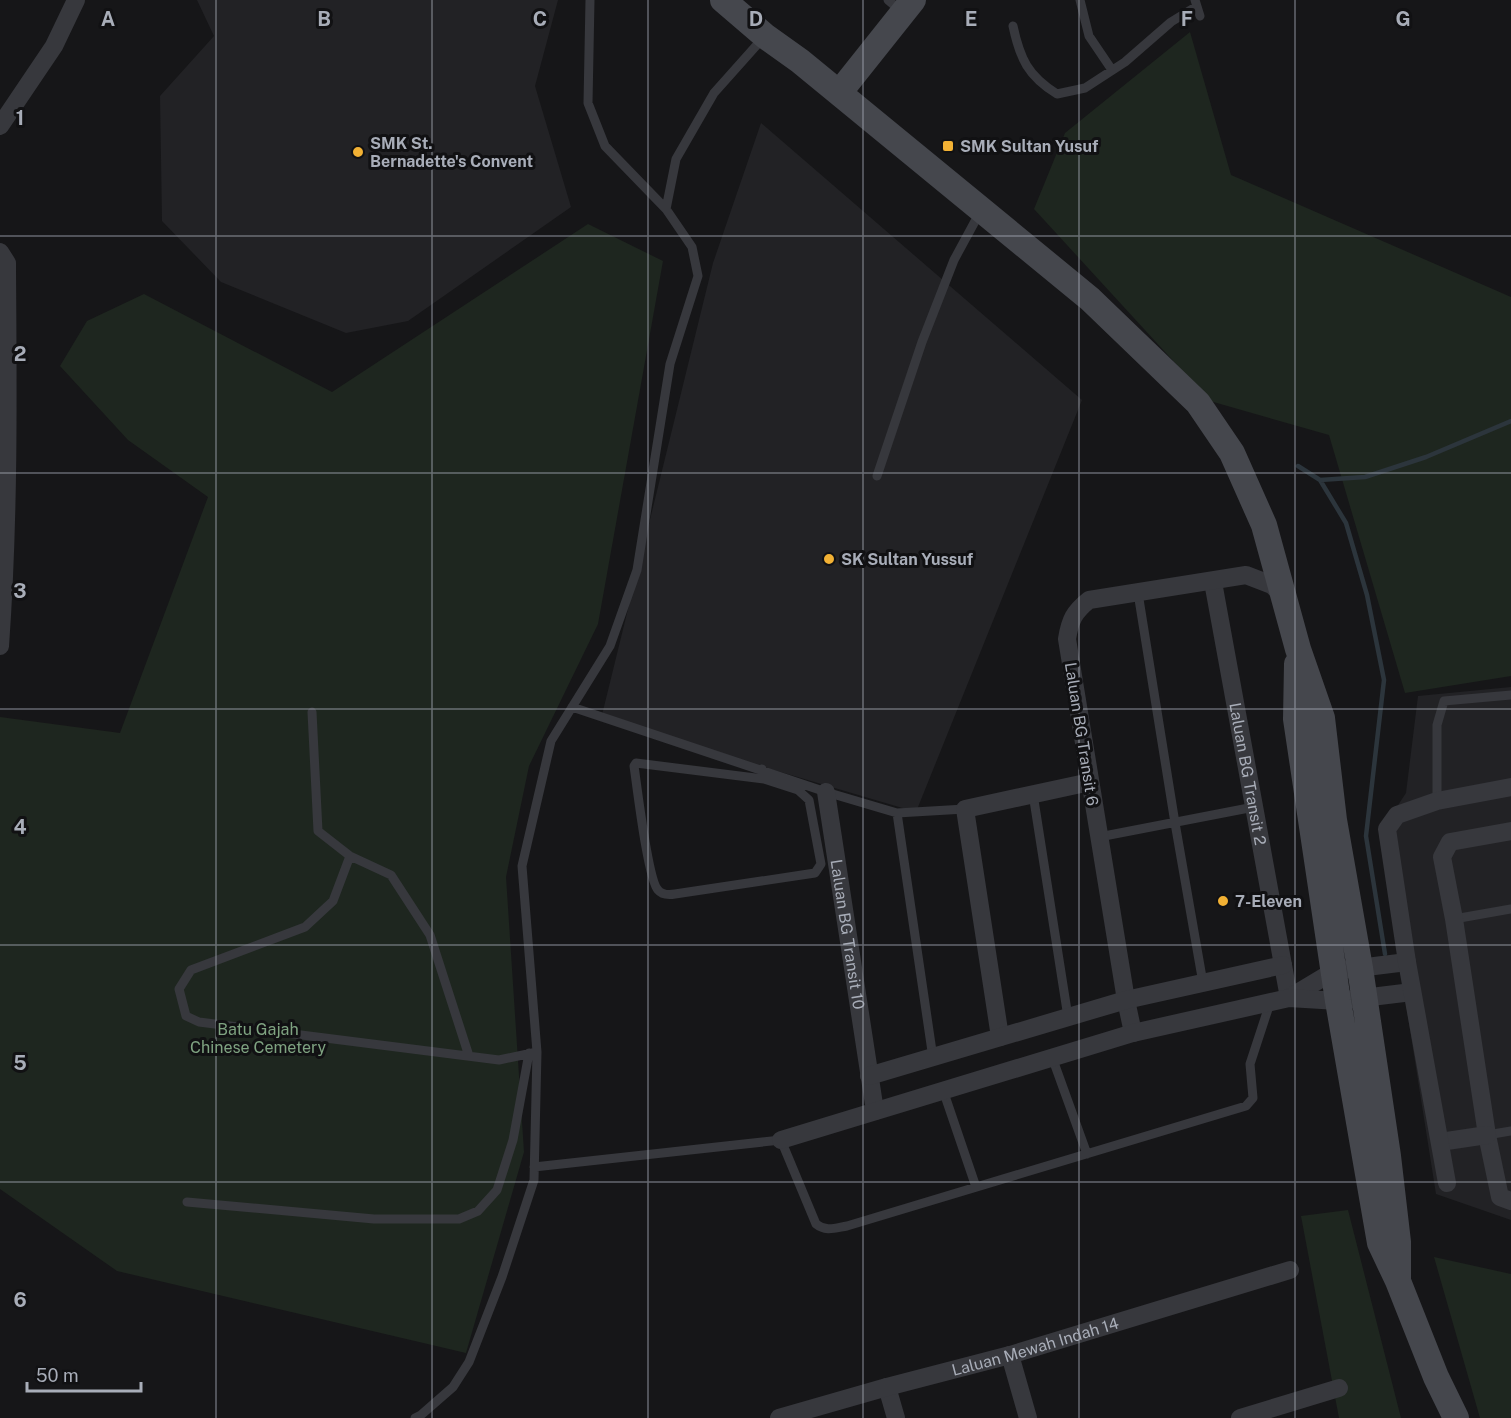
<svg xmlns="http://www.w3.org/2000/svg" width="1511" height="1418" viewBox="0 0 1511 1418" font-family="'Public Sans',sans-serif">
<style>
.built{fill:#222225}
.green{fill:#1e261f}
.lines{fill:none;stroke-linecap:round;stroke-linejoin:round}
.stream{stroke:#2c353c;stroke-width:4.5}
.lane{stroke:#37383d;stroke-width:9}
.street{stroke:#37383d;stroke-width:18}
.secondary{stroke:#45474d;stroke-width:26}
.grid{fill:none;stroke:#a8adb8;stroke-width:1.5;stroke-opacity:0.55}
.poi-dot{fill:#f2b134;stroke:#111113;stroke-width:2}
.labels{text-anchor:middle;stroke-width:6;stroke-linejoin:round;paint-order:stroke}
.poi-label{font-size:16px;font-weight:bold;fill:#a8adb8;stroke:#111113;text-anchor:start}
.street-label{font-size:16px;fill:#a8adb8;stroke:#111113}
.park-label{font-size:16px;fill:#7fa381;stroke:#111113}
.grid-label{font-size:20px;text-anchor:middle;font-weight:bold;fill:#a8adb8;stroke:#111113;stroke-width:6;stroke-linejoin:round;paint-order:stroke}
</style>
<rect width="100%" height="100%" fill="#161618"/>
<path class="built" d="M197 0H558L535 86 571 207 408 321 346 333 221 282 162 221 160 96 214 36Z
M761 123 1082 400 916 812 601 719 713 263Z
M1511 687V1220L1436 1194 1379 834 1406 793 1418 696Z"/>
<path class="green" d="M1190 32 1231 175 1511 297V676L1405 693 1329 435 1210 401 1034 209 1065 133Z
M588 224 663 261 598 624 529 766 506 877 524 1152 466 1353 117 1271 0 1189V717L120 733 208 497 128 440 60 366 87 321 144 294 332 392Z
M1348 1210 1401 1418H1339L1301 1216Z
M1434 1257 1511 1274V1418H1480Z"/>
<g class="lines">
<path class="stream" d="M1298 466 1320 480 1365 477 1426 457 1511 421
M1320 480 1346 523 1367 595 1384 680 1366 836 1385 954"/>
<path class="lane" d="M590 0 588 103 605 146 666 209
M888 0 901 11
M1080 0 1089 36 1112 70
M1195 0 1200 16
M1013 26C1020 59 1028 76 1057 94L1085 88 1125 62 1171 22 1197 6
M877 476 922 342 954 260 980 212
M1138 593 1175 823 1203 983
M572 707 826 792 897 813 965 809
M312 712 318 831 350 856
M762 769 764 779 636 763 634 766C637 786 648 880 658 890 662 895 669 895 675 894L815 873 821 864 809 800 798 790 764 779
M1033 794 1068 1017
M1437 801V725L1444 701 1511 695
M897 813 933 1058
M1099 837 1254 807
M1454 919 1511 909
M469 1056 430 935 391 875 350 856 333 901 305 927 191 970 179 989 186 1016 199 1022 499 1060 537 1052
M1052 1057 1087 1154
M943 1090 976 1187
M1487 1135 1511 1131
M534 1167 781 1140 816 1224C826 1232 835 1228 847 1226L1246 1106 1253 1098 1250 1064 1270 1003
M187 1202 374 1219H459L478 1211 497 1190 513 1140 529 1053
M415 1418 421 1415 453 1387 469 1362 502 1277 534 1180 537 1052 522 866 551 741 610 646 637 570 670 364 698 276 692 247 666 209 676 159 714 93 763 38"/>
<g class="street">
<path d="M0 126 54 46 76 0"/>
<path d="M0 252 7 263V270C8 396 9 521 0 646"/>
<path id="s1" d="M1213 582 1289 998"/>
<path id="s2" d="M826 792 875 1111"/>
<path d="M1511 831 1450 842 1442 857 1454 919 1487 1135 1500 1197 1511 1201"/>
<path d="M1289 998 1334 971 1407 962"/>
<path d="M1133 1033 1126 1000 1067 639C1070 620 1074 612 1089 600L1246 575 1272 585 1285 598"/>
<path d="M1000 1037 965 809 1090 782"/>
<path d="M869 1076 1126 1000 1283 965"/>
<path d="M781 1140 1133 1033 1289 998 1338 1001 1412 992"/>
<path d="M1440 1142 1487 1135"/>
<path d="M1447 1183 1407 962 1387 829 1397 815 1437 801 1511 787"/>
<path d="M1010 1355 1028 1418"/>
<path d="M887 1387 896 1418"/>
<path id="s3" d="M779 1418 887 1387 1010 1355 1290 1270"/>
<path d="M1240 1418 1339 1388"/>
</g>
<path class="secondary" d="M723 0 765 36 800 61 1090 299 1198 403 1232 453 1264 525 1298 649 1322 718 1334 820 1360 968 1388 1156 1398 1242V1281
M839 93 913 0
M1297 664 1296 719 1338 1001 1380 1243 1398 1281 1436 1377 1456 1418"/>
</g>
<path class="grid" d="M216 0V1418M432 0V1418M648 0V1418M863 0V1418M1079 0V1418M1295 0V1418M0 236H1511M0 473H1511M0 709H1511M0 945H1511M0 1182H1511"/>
<g class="poi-dot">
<rect x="942" y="140" width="12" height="12" rx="3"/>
<circle cx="358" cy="152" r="6"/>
<circle cx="829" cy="559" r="6"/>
<circle cx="1223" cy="901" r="6"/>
</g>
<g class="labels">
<g class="poi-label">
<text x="370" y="149">SMK St.<tspan x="370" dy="18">Bernadette's Convent</tspan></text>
<text x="960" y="152">SMK Sultan Yusuf</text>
<text x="841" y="565">SK Sultan Yussuf</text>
<text x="1235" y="907">7-Eleven</text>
</g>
<g class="street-label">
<text transform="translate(1082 734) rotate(81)" y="6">Laluan BG Transit 6</text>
<text dy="6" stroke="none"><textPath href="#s1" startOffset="195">Laluan BG Transit 2</textPath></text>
<text dy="6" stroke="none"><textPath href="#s2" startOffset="144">Laluan BG Transit 10</textPath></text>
<text dy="6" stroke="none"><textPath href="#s3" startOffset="266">Laluan Mewah Indah 14</textPath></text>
</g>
<g class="park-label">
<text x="258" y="1035">Batu Gajah<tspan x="258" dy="18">Chinese Cemetery</tspan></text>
</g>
</g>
<g class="grid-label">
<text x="108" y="26">A</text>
<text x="324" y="26">B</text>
<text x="540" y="26">C</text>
<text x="756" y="26">D</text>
<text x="971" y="26">E</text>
<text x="1187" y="26">F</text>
<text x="1403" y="26">G</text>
<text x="20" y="125">1</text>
<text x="20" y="361">2</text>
<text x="20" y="598">3</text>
<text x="20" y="834">4</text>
<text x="20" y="1070">5</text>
<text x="20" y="1307">6</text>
</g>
<path d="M27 1382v9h114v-9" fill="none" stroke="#a8adb8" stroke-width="3"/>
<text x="36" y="1382" font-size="18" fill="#a8adb8" stroke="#111113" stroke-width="4.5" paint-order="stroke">50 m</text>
</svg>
